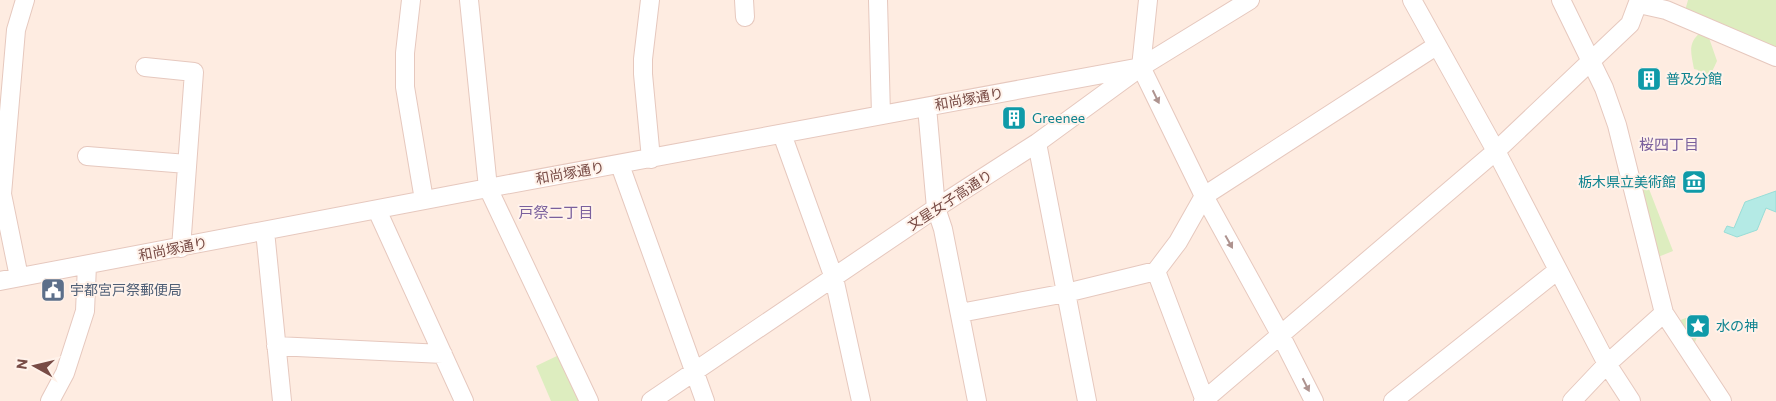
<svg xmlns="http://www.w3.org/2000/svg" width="1776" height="401" viewBox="0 0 1776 401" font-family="Commissioner,'Noto Sans JP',sans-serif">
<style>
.green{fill:#ddedbf}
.water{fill:#b4eae5;stroke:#99ddd7}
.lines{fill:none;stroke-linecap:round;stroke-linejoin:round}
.minor-casing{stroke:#e6c8be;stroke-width:20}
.minor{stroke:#fff;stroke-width:18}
.oneway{fill:#ae938f}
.labels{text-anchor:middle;stroke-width:4;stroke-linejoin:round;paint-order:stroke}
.culture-label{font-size:14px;fill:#0d838f;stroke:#fff2ea;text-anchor:start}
.street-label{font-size:14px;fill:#784b45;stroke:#fff2ea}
.service-label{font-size:14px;fill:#4e5e75;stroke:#fff2ea;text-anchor:start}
.neighbourhood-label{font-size:15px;fill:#7a609d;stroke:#fff2ea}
</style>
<rect width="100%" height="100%" fill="#feece1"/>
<path class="green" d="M1688 0H1776V51L1685 11Z
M1702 31 1708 35 1717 61 1710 76 1698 74V70L1694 69C1691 52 1687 43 1702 31Z
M1644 176 1673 251 1658 257 1637 179Z
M1696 314 1701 327 1695 342 1691 343 1678 321Z
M559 355 580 401H551L536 366Z"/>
<path class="water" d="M1776 191V212L1766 208 1757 230 1737 237 1724 232 1727 226 1734 228 1745 202Z"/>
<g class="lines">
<defs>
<path id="minor" d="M411 0 405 53V87L424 200
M469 0 488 188 589 401
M650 0 643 59V74L651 159
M744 0 745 17
M878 0 881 115
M1148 0 1141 67 1204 196 1280 334 1314 401
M1412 0 1496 151 1607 364 1631 401
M1561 0 1604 88 1617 125 1664 313 1722 401
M1639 4 1666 10 1776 57
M145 67 194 72 181 248
M927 107 936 208 943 229 977 401
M782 134 834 278 861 401
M1037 143 1087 401
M87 156 187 164
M620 165 705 401
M377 210 464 401
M265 231 282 401
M1156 271 1205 401
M19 277 2 194 16 30 25 0
M0 281 488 188 1141 67
M960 313 1066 293 1156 271 1178 242 1204 196 1436 46
M276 346 443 354
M50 401 65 373 85 311 87 265
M651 401 936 208 1037 143 1141 67 1250 0
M1203 401 1496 151 1630 24 1639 0
M1393 401 1558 270
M1572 401 1607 364 1664 313"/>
</defs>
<use href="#minor" class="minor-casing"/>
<use href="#minor" class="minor"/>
</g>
<defs><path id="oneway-solid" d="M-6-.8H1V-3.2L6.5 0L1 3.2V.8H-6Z" transform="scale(1.25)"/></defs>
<g class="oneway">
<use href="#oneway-solid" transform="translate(1156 97) rotate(64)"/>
<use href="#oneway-solid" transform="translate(1229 242) rotate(61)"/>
<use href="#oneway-solid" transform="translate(1306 385) rotate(63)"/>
</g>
<defs>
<symbol id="building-square" viewBox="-11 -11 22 22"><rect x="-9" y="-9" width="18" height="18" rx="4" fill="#0f9aa8" stroke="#fff2ea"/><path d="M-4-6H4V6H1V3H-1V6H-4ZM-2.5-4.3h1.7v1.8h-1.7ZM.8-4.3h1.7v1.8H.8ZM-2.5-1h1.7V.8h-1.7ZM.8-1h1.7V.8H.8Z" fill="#fff"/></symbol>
<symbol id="museum-square" viewBox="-11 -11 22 22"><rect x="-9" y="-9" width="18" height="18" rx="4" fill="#0f9aa8" stroke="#fff2ea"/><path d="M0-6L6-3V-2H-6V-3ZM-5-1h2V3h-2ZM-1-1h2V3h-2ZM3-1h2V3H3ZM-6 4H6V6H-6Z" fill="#fff"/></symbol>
<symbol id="civic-square" viewBox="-11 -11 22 22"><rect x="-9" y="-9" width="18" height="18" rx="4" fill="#5c6f8a" stroke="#fff2ea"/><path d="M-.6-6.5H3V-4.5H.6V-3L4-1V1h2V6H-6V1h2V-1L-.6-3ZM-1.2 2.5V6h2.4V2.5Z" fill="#fff"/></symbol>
<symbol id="sight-square" viewBox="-11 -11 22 22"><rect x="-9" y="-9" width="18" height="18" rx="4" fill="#0f9aa8" stroke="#fff2ea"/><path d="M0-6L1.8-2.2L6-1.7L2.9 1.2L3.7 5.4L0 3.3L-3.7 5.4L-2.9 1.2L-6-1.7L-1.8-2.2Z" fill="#fff"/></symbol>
</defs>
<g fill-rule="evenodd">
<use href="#building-square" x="1635" y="65" width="28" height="28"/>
<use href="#building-square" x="1000" y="104" width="28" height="28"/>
<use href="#museum-square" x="1680" y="168" width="28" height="28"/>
<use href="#civic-square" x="39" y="276" width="28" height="28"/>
<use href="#sight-square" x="1684" y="312" width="28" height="28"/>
</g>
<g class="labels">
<g class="culture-label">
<text x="1666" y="84">普及分館</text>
<text x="1032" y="123">Greenee</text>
<text x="1676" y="187" text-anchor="end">栃木県立美術館</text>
<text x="1716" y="331">水の神</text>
</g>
<g class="street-label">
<text transform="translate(969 99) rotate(-10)" y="5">和尚塚通り</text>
<text transform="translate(570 173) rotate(-10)" y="5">和尚塚通り</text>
<text transform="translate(950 200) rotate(-33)" y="5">文星女子高通り</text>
<text transform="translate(173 249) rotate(-11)" y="5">和尚塚通り</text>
</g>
<g class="service-label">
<text x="70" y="295">宇都宮戸祭郵便局</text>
</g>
<g class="neighbourhood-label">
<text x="1669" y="150">桜四丁目</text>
<text x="556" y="218">戸祭二丁目</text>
</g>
</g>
<g transform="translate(35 366) rotate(278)" stroke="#fff2ea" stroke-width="4" paint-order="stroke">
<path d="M0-4L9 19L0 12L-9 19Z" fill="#784b45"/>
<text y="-8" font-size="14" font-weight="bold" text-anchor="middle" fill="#784b45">N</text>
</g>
</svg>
